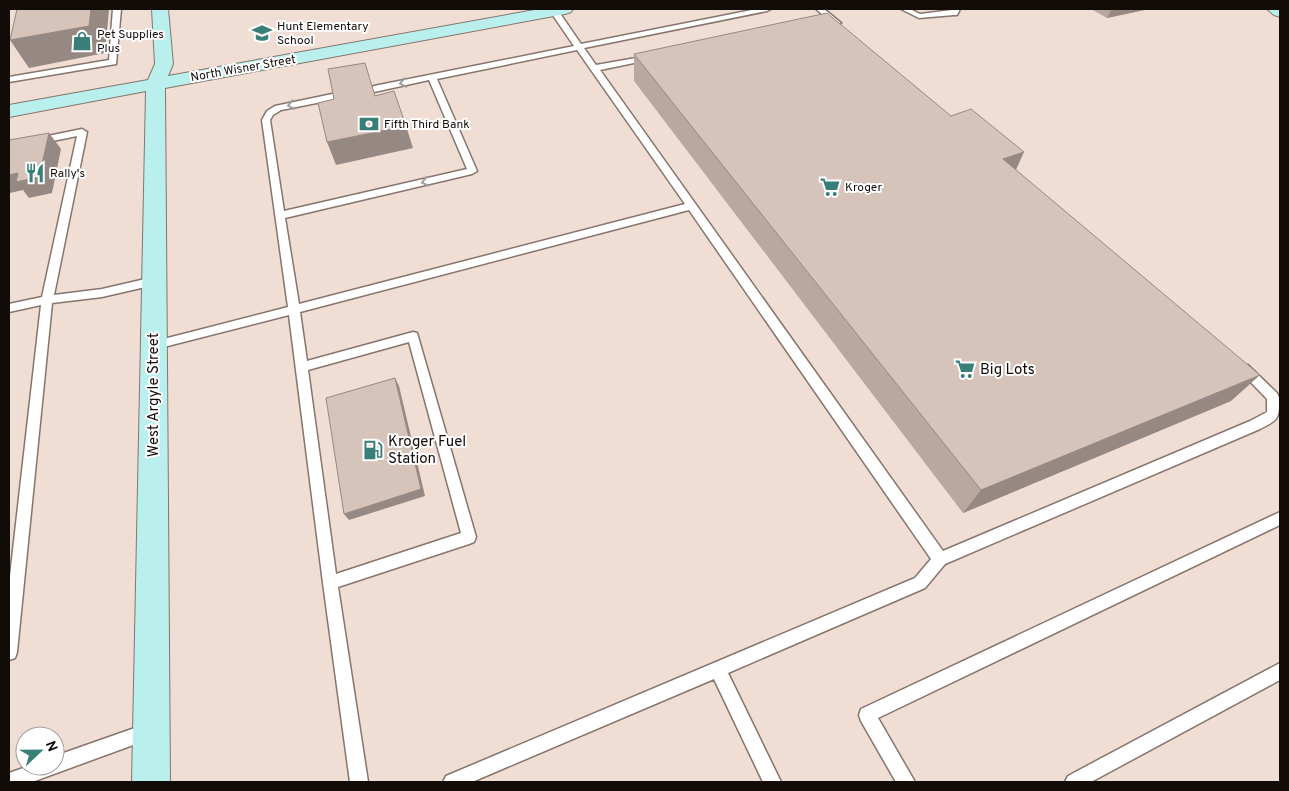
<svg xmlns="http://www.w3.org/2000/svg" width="1289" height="791" viewBox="0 0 1289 791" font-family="Overpass,sans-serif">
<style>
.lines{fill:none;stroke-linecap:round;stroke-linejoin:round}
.lane-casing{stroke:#85756d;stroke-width:3}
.secondary-casing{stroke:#85756d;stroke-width:2}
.lane{fill:#fff;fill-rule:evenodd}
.secondary{fill:#b9f0ed;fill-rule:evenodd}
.wall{fill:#b8a8a0}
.shaded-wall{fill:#968882}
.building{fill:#d6c3ba;stroke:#968882}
.oneway{stroke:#a09e9d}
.labels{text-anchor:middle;stroke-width:4;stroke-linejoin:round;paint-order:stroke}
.far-poi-label{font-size:12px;fill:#120c09;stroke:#fff;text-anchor:start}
.far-street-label{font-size:12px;fill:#120c09;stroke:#fff}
.poi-label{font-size:15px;fill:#120c09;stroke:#fff;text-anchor:start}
.street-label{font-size:15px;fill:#120c09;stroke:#fff}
</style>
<rect width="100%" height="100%" fill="#f0ded4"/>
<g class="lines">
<defs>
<path id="lane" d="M113 9H121L116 64 9 82V77L109 60Z
M551 9H557L581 44 757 9H771L767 11 584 48 596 65 653 55V59L600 70 943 551 1250 421 1267 412V399L1240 371 1238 368 1240 365H1248L1277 393C1280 398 1279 401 1279 406 1279 422 1272 422 1260 429L945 564 925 588 728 673 781 782H763L714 679 472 782H443L446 776 915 578 931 559 689 210 300 312 307 361 413 332 417 333 476 537 474 542 469 544 338 587 368 782H350L323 583 289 315 152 350 146 346 152 342 288 307 262 120 267 111 275 106 337 93 341 96 337 99 281 110 273 115 270 120 284 211 467 169 429 80 374 92 370 89 374 86 574 46 550 11ZM577 50 685 204 299 304 285 218 472 174 477 171 437 79ZM409 342 461 533 336 574 308 370Z
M816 9H824L841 23 834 25Z
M901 9H910L920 14 960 9 957 15H954L919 18Z
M82 129 87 132 54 295 102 289 154 277 159 281 154 285 102 297 52 303 17 652 15 658 9 660V585L41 305 9 312V304L42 297 77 136 9 150V144Z
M1280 512V525L878 718 915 782H896L861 721 859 715 861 709Z
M1280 663V680L1091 782H1065L1068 776Z
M149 723 155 725 157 731 155 737 32 782H9V773L29 766H55V756Z"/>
<path id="secondary" d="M152 9H168L173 64 168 76 540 9H573L571 12 565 14 165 88 170 782H132L146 91 9 117V105L148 80 155 64Z
M1267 9H1280V17L1274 15Z"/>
</defs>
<use href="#lane" class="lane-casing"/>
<use href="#secondary" class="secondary-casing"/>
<use href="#lane" class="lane"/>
<use href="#secondary" class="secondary"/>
</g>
<path class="wall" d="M1091 9H1149L1107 18Z
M634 54 1016 170 1231 401 963 513 634 81Z"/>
<path class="shaded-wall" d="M91 9H109L105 53 29 68 10 40Z
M1119 9H1149L1107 18 1111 11Z
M406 126 413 148 336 165 327 142Z
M49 133 61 149 52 193 29 198 23 190 10 193 9 191V175Z
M1024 152 1011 181 1003 159Z
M1260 375 1231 401 963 513 981 490Z
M395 378 399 386 425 496 349 520 344 514Z"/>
<path class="building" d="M17 9H91L89 26 10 40Z
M1107 9H1119L1111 11Z
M827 13 951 116 971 109 1024 152 1003 159 1260 375 981 490 634 54Z
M365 63 375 96 394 91 406 126 327 142 318 103 334 99 328 69Z
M49 133 39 177 16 182 18 173 9 175V140Z
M395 378 421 489 344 514 326 398Z"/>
<defs><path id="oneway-chevron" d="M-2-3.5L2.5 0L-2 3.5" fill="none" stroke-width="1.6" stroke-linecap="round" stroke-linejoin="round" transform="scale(1.25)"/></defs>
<g class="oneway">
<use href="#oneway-chevron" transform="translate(403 83) rotate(169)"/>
<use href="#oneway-chevron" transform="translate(291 105) rotate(169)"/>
<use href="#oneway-chevron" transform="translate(425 182) rotate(167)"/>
</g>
<defs>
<symbol id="school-bare" viewBox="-9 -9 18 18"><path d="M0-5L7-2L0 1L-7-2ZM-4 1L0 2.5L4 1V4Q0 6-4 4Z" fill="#387f7a" stroke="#fff" stroke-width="2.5" paint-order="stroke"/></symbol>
<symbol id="shop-bare" viewBox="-9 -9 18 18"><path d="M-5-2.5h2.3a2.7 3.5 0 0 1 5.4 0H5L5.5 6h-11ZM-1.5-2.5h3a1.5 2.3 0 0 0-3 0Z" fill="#387f7a" stroke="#fff" stroke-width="2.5" paint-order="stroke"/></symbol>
<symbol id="bank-bare" viewBox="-9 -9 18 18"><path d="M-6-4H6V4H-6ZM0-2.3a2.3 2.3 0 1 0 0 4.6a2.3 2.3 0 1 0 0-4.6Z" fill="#387f7a" stroke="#fff" stroke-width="2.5" paint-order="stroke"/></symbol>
<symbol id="restaurant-bare" viewBox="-9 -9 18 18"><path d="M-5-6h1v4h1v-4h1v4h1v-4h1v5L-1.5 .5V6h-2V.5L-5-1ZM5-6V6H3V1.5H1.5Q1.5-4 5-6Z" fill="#387f7a" stroke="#fff" stroke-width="2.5" paint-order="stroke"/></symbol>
<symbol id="supermarket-bare" viewBox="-9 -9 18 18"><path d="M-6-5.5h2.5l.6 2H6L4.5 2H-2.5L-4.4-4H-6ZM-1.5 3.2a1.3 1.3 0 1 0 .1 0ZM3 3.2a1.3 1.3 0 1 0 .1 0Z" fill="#387f7a" stroke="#fff" stroke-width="2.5" paint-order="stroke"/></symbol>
<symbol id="fuel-bare" viewBox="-9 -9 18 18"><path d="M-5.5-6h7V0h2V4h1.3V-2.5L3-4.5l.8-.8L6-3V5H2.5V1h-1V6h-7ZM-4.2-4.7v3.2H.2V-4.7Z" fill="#387f7a" stroke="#fff" stroke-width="2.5" paint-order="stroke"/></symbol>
</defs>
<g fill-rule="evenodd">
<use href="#school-bare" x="248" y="19" width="28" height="28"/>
<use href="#shop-bare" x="68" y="27" width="28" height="28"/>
<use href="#bank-bare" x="355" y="110" width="28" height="28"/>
<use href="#restaurant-bare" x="21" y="159" width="28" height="28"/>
<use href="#supermarket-bare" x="816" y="173" width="28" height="28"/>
<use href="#supermarket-bare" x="951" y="355" width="28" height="28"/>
<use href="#fuel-bare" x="359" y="436" width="28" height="28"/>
</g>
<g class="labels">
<g class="far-poi-label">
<text x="277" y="30">Hunt Elementary<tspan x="277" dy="14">School</tspan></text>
<text x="97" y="38">Pet Supplies<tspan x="97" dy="14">Plus</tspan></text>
<text x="384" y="128">Fifth Third Bank</text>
<text x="50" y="177">Rally's</text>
<text x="845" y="191">Kroger</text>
</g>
<g class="far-street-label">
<text transform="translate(243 68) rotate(-10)" y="4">North Wisner Street</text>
</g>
<g class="poi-label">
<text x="980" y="374">Big Lots</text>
<text x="388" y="446">Kroger Fuel<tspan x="388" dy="17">Station</tspan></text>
</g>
<g class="street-label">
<text transform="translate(153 395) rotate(-90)" y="5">West Argyle Street</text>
</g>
</g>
<rect width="1289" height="791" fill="none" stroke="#120c09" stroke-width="20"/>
<g transform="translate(40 751) rotate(68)"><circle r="24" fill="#ffffff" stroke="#a09e9d"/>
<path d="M0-4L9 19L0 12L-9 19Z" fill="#387f7a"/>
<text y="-8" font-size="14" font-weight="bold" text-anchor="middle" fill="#120c09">N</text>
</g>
</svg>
